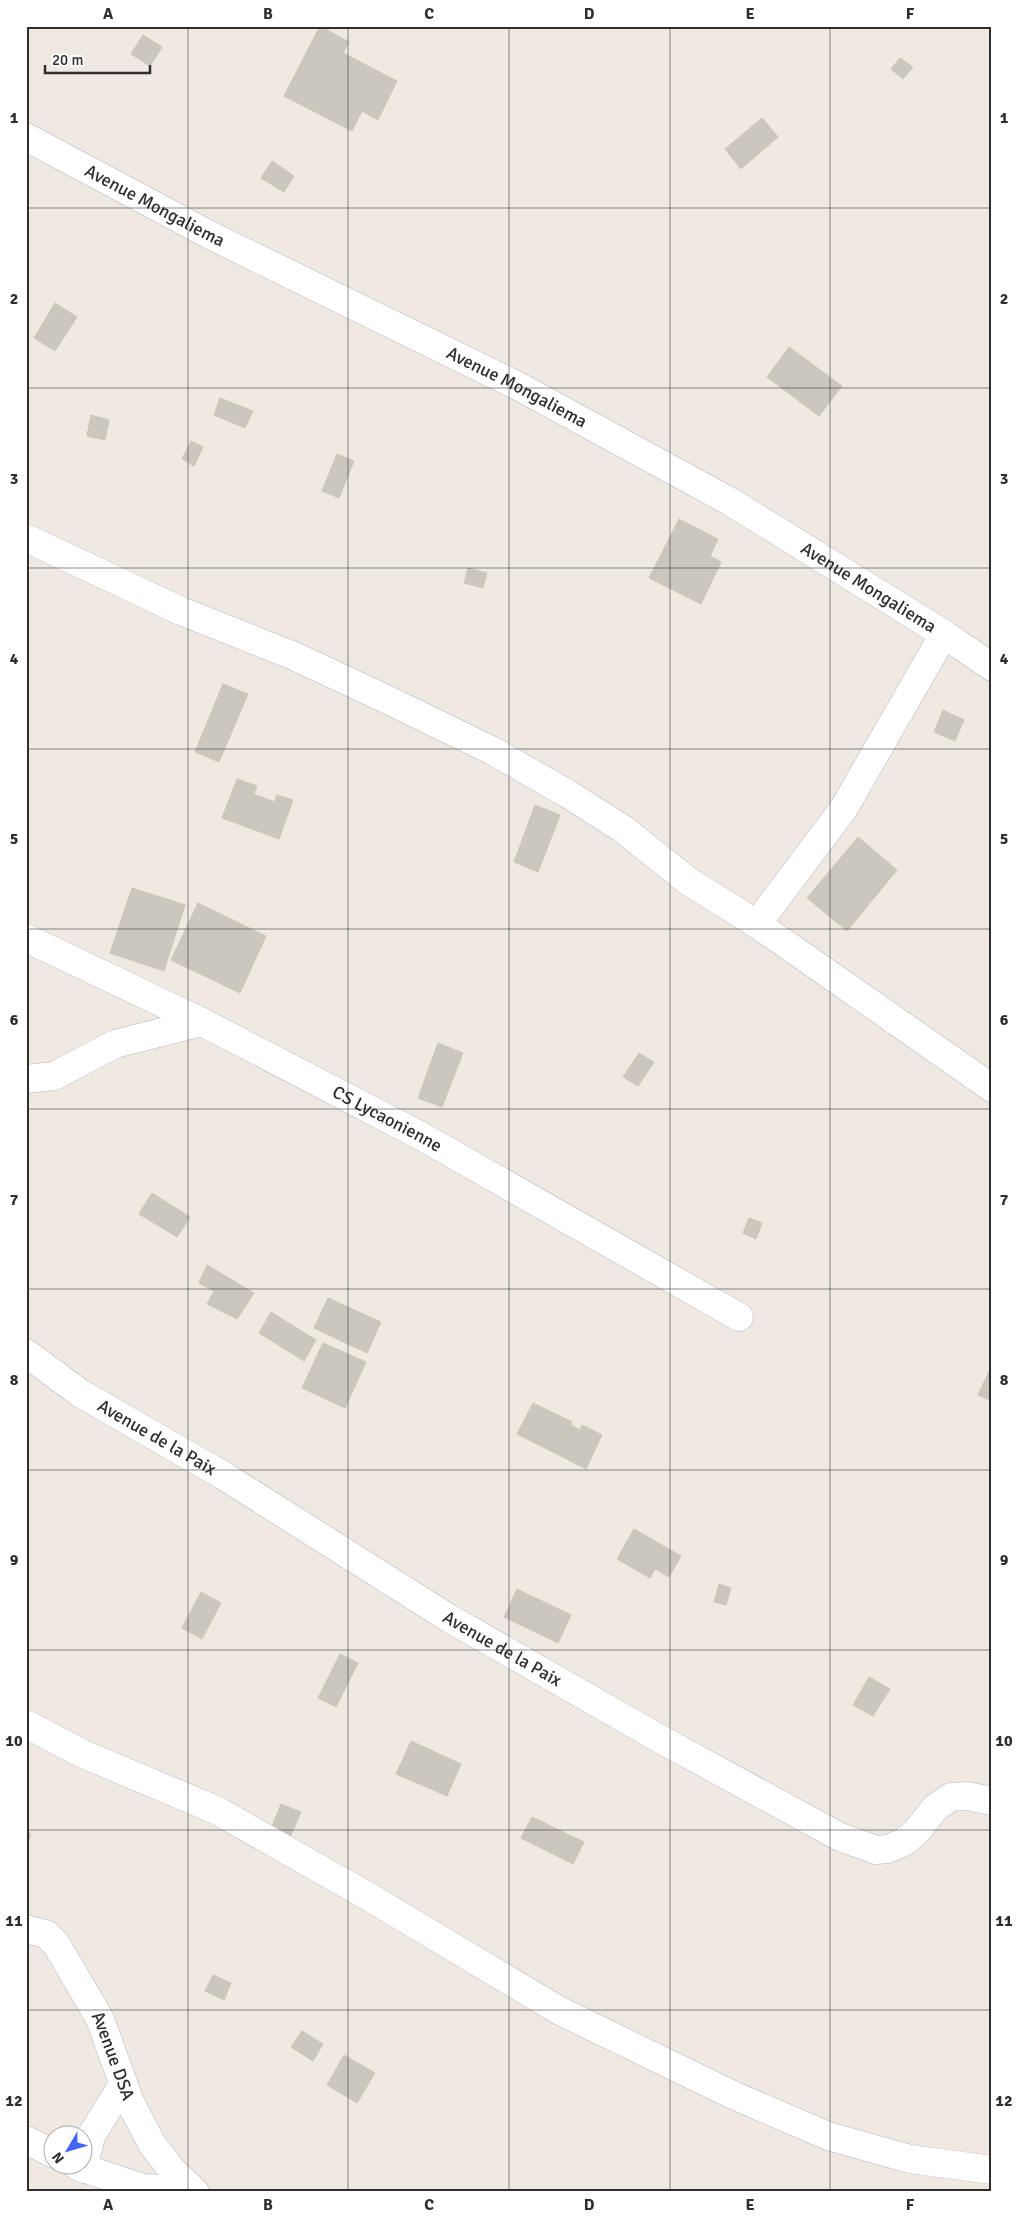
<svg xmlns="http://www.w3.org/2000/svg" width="1018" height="2218" viewBox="0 0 1018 2218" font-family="Signika,sans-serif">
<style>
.building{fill:#cbc7bf;stroke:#cbc5ba}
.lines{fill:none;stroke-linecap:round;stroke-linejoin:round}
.minor-casing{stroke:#b4b7c1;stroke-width:29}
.minor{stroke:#fff;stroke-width:28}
.grid{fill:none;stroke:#2e2e2e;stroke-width:1;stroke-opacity:0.55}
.labels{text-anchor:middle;stroke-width:5;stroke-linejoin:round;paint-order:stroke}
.street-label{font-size:18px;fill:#2e2e2e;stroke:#fff}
.neatline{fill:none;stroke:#2e2e2e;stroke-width:2}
.grid-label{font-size:16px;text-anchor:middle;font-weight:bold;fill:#2e2e2e}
</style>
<rect width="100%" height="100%" fill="#efe9e1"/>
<path class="building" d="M320 26 349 42 343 53 397 81 378 120 362 111 352 131 284 96Z
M143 35 162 47 150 66 131 54Z
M900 58 913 67 903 79 891 69Z
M762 118 778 137 741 169 725 149Z
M272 161 294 176 284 192 261 178Z
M55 303 77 317 55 351 34 338Z
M789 347 842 386 819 416 767 377Z
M220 398 253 411 245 428 214 415Z
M91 415 109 420 105 440 87 436Z
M191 441 203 447 194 466 182 459Z
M337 454 354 461 339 498 322 491Z
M679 519 718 539 710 556 721 562 701 604 649 578Z
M468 568 487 573 483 588 464 583Z
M223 684 248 694 219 762 195 752Z
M943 710 964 720 955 741 934 732Z
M237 779 257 786 254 794 274 802 277 795 293 800 279 839 222 818Z
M535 805 560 815 538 872 514 862Z
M858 837 897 870 847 931 807 898Z
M132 888 185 905 164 971 110 953Z
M198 903 266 936 240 993 171 960Z
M438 1043 463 1053 442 1107 418 1098Z
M639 1053 654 1062 638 1086 623 1077Z
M152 1193 190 1217 177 1237 139 1214Z
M749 1218 762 1223 756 1239 743 1233Z
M207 1265 254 1293 237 1319 207 1304 214 1291 199 1283Z
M328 1298 381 1322 367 1353 314 1328Z
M271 1312 316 1340 304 1361 259 1333Z
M323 1343 366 1362 345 1408 302 1388Z
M992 1365V1401L978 1395Z
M533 1403 572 1422 557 1454 517 1434Z
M571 1425 580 1430 582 1425 602 1435 586 1469 557 1454Z
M634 1529 681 1556 669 1577 655 1569 650 1578 617 1559Z
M719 1584 731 1588 726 1605 714 1602Z
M517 1589 571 1615 558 1643 504 1617Z
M201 1592 221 1603 202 1639 182 1628Z
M340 1654 358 1663 336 1707 318 1698Z
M869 1677 890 1689 873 1716 853 1705Z
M411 1741 461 1764 447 1796 396 1774Z
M281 1804 301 1812 290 1837 271 1829Z
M532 1817 584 1842 573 1864 521 1838Z
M26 1832 31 1834 26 1847Z
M213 1975 231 1983 224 2000 205 1991Z
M302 2031 323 2044 313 2061 291 2047Z
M344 2055 375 2073 357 2103 327 2085Z"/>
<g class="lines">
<defs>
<g id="minor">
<path id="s1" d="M26 137 208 234 518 386 731 502 944 634 992 667"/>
<path d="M26 538 181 611 294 656 386 699 493 751 568 794 623 829 688 881 757 924 992 1088"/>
<path d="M757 924 844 808 944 634"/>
<path id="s2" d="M26 938 202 1022 421 1136 739 1317"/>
<path d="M26 1079 54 1076 115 1044 202 1022"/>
<path id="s3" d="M26 1353 80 1393 224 1476 447 1617 662 1740 840 1837 876 1850 888 1849 904 1842 917 1831 935 1808 951 1797 967 1796 992 1801"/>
<path d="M26 1724 83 1754 216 1810 364 1894 560 2011 733 2095 828 2136 910 2159 992 2170"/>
<path id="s4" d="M26 1929 46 1934 56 1944 100 2019 130 2102 152 2144 172 2170 195 2192"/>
<path d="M26 2140 52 2153"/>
<path d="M77 2166 143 2188 192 2190"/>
<path d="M83 2169 91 2136 123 2084"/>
</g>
</defs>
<use href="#minor" class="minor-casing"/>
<use href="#minor" class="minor"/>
</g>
<path class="grid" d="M188 26V2192M348 26V2192M509 26V2192M670 26V2192M830 26V2192M26 208H992M26 388H992M26 568H992M26 749H992M26 929H992M26 1109H992M26 1289H992M26 1470H992M26 1650H992M26 1830H992M26 2010H992"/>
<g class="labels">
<g class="street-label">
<text dy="6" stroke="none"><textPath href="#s1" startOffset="146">Avenue Mongaliema</textPath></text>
<text dy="6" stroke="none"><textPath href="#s1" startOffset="551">Avenue Mongaliema</textPath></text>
<text dy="6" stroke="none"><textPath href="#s1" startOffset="956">Avenue Mongaliema</textPath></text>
<text dy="6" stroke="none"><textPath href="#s2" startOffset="404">CS Lycaonienne</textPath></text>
<text dy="6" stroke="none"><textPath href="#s3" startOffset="156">Avenue de la Paix</textPath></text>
<text dy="6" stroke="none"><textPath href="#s3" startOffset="561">Avenue de la Paix</textPath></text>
<text dy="6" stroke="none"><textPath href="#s4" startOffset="161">Avenue DSA</textPath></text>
</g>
</g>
<rect width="1018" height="2218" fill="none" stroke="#ffffff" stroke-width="55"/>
<g transform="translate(68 2150) rotate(232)"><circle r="24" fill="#ffffff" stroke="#ababab"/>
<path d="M0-4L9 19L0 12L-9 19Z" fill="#4264fb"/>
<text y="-8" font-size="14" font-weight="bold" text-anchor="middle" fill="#2e2e2e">N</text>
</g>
<path d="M45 65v8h105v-8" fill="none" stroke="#2e2e2e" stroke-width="2.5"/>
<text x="52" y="65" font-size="15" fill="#2e2e2e" stroke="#ffffff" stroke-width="4" paint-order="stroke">20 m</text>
<rect x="28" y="28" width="962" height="2162" class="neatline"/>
<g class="grid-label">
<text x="108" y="19">A</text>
<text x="268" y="19">B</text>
<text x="429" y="19">C</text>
<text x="589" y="19">D</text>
<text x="750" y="19">E</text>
<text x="910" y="19">F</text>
<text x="14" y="123">1</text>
<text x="1004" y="123">1</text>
<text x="14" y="304">2</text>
<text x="1004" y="304">2</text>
<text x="14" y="484">3</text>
<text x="1004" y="484">3</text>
<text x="14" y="664">4</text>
<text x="1004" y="664">4</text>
<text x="14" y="844">5</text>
<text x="1004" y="844">5</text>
<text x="14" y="1025">6</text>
<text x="1004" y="1025">6</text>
<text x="14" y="1205">7</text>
<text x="1004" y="1205">7</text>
<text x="14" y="1385">8</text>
<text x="1004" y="1385">8</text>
<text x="14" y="1565">9</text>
<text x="1004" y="1565">9</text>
<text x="14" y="1746">10</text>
<text x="1004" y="1746">10</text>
<text x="14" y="1926">11</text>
<text x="1004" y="1926">11</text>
<text x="14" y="2106">12</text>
<text x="1004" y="2106">12</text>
<text x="108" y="2210">A</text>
<text x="268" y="2210">B</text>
<text x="429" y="2210">C</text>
<text x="589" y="2210">D</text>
<text x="750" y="2210">E</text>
<text x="910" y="2210">F</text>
</g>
</svg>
